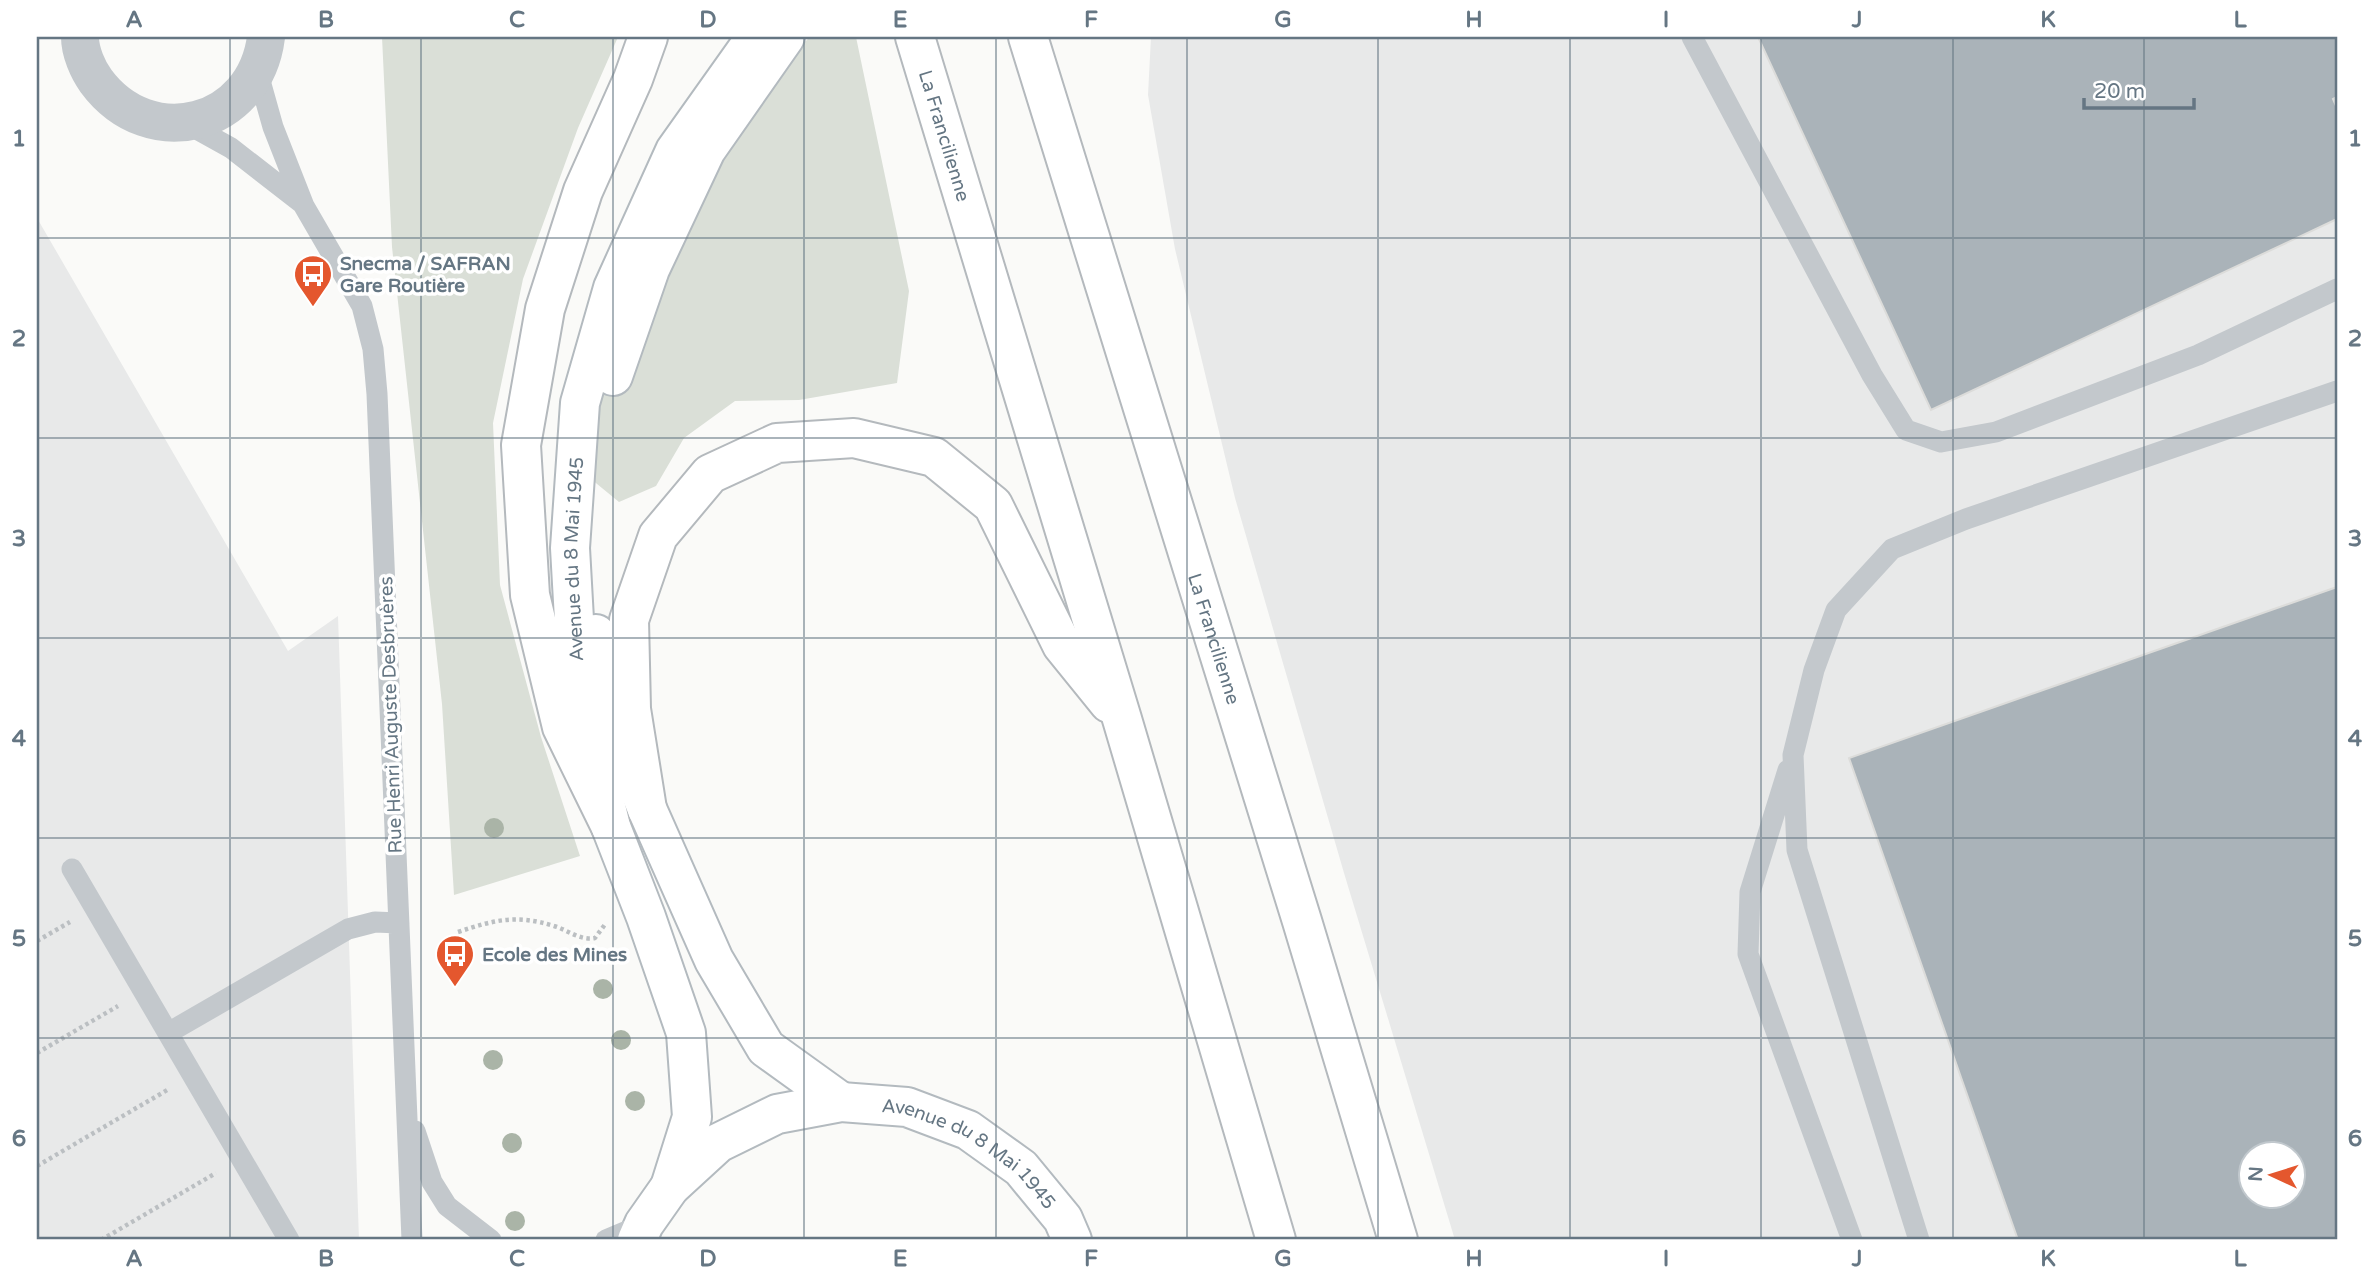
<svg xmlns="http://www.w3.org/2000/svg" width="2374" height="1277" viewBox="0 0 2374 1277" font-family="'Varela Round',sans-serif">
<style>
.built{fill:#e8e9e9;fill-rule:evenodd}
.green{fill:#dadfd7}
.building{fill:#aab3b9;stroke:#dcdcda;stroke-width:2;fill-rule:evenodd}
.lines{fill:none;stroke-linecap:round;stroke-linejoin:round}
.secondary-casing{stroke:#b3babf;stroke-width:42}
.highway-casing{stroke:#b4b9bd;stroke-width:42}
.path{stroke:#bbbfc2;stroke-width:4.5;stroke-dasharray:3.5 3.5;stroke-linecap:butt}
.lane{stroke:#c3c8cc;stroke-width:21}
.street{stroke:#c3c8cc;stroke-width:38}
.secondary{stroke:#fff;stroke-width:38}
.highway{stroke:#fff;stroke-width:38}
.tree{fill:#aab4a7}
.grid{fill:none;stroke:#657683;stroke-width:2;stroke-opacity:0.55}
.labels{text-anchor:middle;stroke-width:7;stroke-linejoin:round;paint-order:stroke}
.street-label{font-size:19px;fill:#657683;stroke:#fff}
.poi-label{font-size:19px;font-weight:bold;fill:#657683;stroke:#fff;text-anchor:start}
.neatline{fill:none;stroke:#657683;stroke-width:2.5}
.grid-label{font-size:23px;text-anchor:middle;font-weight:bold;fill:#657683}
</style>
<rect width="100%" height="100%" fill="#fafaf8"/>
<path class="built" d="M1151 37H2337V1240H1455L1344 873 1235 498 1175 249 1148 95ZM2252 1154H2294V1196H2252Z
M37 218 288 651 338 616 359 1240H37Z"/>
<path class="green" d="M382 37H618L578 128 523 279 493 423 500 585 541 737 580 856 454 895 442 704 392 247Z
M810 37H856L909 291 897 383 799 400 735 401 684 438 656 486 619 502 591 479 597 400 753 93Z"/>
<path class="building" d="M1758 37H2337V97L2333 99 2337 108V219L1931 410Z
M2337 587V1240H2018L1849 758ZM2252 1154H2294V1196H2252Z"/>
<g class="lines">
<defs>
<g id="secondary">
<path d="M613 376 650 269 706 150 785 37"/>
<path d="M596 634 611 719 647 809 714 960 766 1048 841 1102"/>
<path id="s1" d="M670 1187 692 1117 686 1033 646 917 611 827 578 691 570 548 580 403 613 288 675 151 756 37"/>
<path id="s2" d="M637 1240 644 1224 670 1187 718 1143 777 1114 841 1102 907 1107 968 1130 1021 1168 1063 1219 1072 1240"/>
</g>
<g id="highway">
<path id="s3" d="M915 37 1122 719 1276 1240"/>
<path id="s4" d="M1028 37 1302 921 1398 1240"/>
<path d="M647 809 631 709 629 620 658 536 710 474 777 443 854 438 934 457 993 505 1062 645 1109 703"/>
<path d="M611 827 562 727 530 595 521 445 545 309 583 191 633 79 648 37"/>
</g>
</defs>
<use href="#secondary" class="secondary-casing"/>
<use href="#highway" class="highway-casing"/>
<path class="path" d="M458 932C494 920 516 914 554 926 568 930 580 941 595 938L606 923
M37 941 70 922
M37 1053 118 1006
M37 1166 169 1089
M101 1240 216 1173"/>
<path class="lane" d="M1692 37 1872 375 1906 430 1941 442 1996 432 2198 355 2337 289
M257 70 273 127 304 206 362 306 373 349 377 394 412 1240
M186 123 231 148 303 204
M1788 770 1750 892 1748 954 1852 1240
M72 869 289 1240
M168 1033 348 929 375 922 399 923
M415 1131 432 1182 447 1206 491 1240
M606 1240 644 1224
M1919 1240 1797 850 1793 755 1814 670 1836 610 1892 549 1966 519 2337 391"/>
<path class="street" d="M80 37C80 52 88 70 96 81 150 154 255 126 266 37"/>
<use href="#secondary" class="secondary"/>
<use href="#highway" class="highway"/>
</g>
<g class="tree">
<circle cx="494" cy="828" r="10"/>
<circle cx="603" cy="989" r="10"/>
<circle cx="621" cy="1040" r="10"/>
<circle cx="493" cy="1060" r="10"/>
<circle cx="635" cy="1101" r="10"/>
<circle cx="512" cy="1143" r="10"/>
<circle cx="515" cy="1221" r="10"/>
</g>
<path class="grid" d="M230 37V1240M421 37V1240M613 37V1240M804 37V1240M996 37V1240M1187 37V1240M1378 37V1240M1570 37V1240M1761 37V1240M1953 37V1240M2144 37V1240M37 238H2337M37 438H2337M37 638H2337M37 838H2337M37 1038H2337"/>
<defs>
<symbol id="bus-pin" viewBox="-11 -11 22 30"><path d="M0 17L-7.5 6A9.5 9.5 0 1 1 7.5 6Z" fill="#e4572e" stroke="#fff"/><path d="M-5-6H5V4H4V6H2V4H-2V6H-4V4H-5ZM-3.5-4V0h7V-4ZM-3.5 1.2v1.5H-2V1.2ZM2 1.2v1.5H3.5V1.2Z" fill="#fff"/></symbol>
</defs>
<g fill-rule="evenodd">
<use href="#bus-pin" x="291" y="252" width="44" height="60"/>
<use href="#bus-pin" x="433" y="932" width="44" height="60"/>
</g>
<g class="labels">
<g class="street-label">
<text dy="7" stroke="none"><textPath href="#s3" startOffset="103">La Francilienne</textPath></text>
<text dy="7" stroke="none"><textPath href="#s1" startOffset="649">Avenue du 8 Mai 1945</textPath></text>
<text dy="7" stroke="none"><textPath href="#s4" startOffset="630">La Francilienne</textPath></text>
<text transform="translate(390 715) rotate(-92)" y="7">Rue Henri Auguste Desbruères</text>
<text dy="7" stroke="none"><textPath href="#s2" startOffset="402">Avenue du 8 Mai 1945</textPath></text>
</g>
<g class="poi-label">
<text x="340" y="270">Snecma / SAFRAN<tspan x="340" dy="22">Gare Routière</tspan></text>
<text x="482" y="961">Ecole des Mines</text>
</g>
</g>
<rect width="2374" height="1277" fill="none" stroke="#ffffff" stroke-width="77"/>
<g transform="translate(2272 1175) rotate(274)"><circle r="33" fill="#ffffff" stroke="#c1c8cd" stroke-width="2"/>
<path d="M0-5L12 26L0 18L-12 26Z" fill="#e4572e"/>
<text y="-10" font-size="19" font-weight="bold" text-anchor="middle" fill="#657683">N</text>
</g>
<path d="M2084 98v10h110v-10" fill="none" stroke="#657683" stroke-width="3.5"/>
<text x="2094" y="98" font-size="21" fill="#657683" stroke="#ffffff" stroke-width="5" paint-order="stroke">20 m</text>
<rect x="38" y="38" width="2298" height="1200" class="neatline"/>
<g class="grid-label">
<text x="134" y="27">A</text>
<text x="326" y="27">B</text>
<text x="517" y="27">C</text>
<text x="708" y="27">D</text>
<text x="900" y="27">E</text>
<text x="1091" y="27">F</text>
<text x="1283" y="27">G</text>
<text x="1474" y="27">H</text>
<text x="1666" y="27">I</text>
<text x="1857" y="27">J</text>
<text x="2048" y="27">K</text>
<text x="2240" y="27">L</text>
<text x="19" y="146">1</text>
<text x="2355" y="146">1</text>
<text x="19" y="346">2</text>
<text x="2355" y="346">2</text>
<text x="19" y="546">3</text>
<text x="2355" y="546">3</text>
<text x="19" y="746">4</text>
<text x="2355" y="746">4</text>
<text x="19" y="946">5</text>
<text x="2355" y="946">5</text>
<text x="19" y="1146">6</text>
<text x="2355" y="1146">6</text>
<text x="134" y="1266">A</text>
<text x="326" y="1266">B</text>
<text x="517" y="1266">C</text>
<text x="708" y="1266">D</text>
<text x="900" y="1266">E</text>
<text x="1091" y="1266">F</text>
<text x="1283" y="1266">G</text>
<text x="1474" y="1266">H</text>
<text x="1666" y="1266">I</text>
<text x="1857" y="1266">J</text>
<text x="2048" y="1266">K</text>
<text x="2240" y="1266">L</text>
</g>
</svg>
